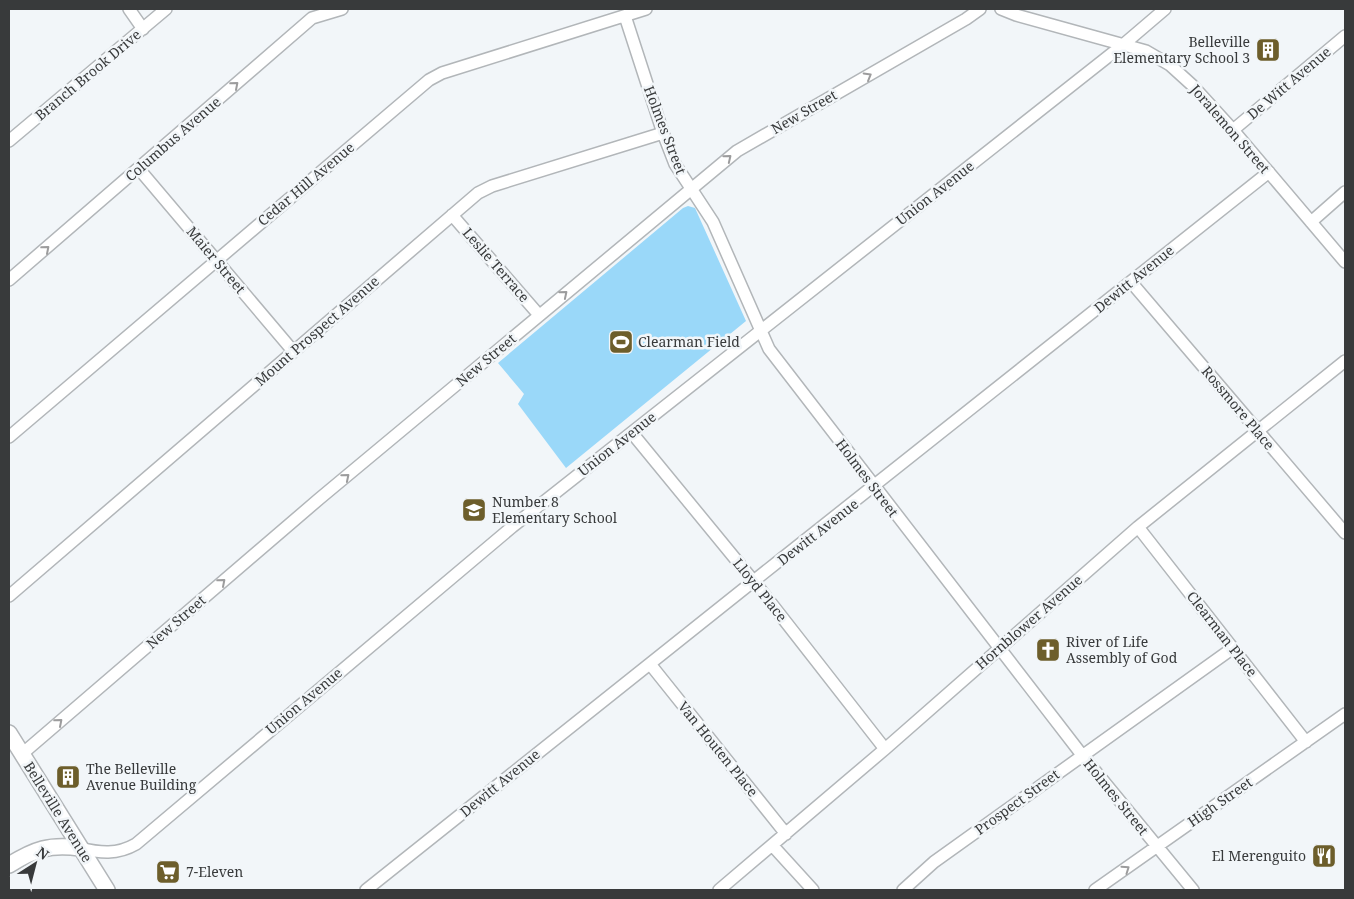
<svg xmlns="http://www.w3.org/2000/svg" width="1354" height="899" viewBox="0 0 1354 899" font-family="'Noto Serif',serif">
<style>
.garden{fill:#9ad8f9}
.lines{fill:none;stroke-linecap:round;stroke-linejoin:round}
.minor-casing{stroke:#b2b6b9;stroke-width:14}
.major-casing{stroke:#b2b6b9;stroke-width:18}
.minor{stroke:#fff;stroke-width:11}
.major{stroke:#fff;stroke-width:15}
.oneway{stroke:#9c9c9d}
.labels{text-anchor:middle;stroke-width:5;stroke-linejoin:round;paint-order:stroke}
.poi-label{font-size:14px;fill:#383a3b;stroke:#f2f6f9;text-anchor:start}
.street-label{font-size:14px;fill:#383a3b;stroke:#f2f6f9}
</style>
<rect width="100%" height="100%" fill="#f2f6f9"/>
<path class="garden" d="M688 206 695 208 746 321 566 468 518 404 524 394 498 363 683 208Z"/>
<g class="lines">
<defs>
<path id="minor" d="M129 9 143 29
M1001 9 1016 15 1146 51 1170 65 1192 85 1233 130 1345 262
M625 16 663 133 675 164 713 222 769 349 1082 755 1193 890
M1233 130 1345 36
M9 141 166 9
M139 169 293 351
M452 215 539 315
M1311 222 1345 192
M9 280 312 18 342 9
M1131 282 1345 533
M632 433 760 589 885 749
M9 437 429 80 442 73 646 9
M1138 527 1306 742
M9 596 478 193 492 186 663 133
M650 664 786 834
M22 754 319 499 737 151 966 19 980 9
M772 845 813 890
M80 848C100 853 117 855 136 844L512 527 1124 44 1165 9
M366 890C666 649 968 412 1269 172
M719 890 885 749 1138 527 1345 361
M903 890 934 862 1233 648
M1095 890 1345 714"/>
<path id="major" d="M9 733 107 890
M9 865C35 849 49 844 80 848"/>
</defs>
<use href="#minor" class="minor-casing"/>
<use href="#major" class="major-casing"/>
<use href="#minor" class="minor"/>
<use href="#major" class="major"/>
</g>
<defs><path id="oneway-chevron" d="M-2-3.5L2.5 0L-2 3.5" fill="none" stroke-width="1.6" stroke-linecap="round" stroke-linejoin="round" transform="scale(1.25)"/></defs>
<g class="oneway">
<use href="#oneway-chevron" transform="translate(868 76) rotate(-30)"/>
<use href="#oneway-chevron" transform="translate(235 85) rotate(-41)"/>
<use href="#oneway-chevron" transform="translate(728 158) rotate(-39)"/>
<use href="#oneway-chevron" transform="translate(46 249) rotate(-41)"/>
<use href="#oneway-chevron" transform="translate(564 294) rotate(-40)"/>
<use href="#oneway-chevron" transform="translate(346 477) rotate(-40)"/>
<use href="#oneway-chevron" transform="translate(222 582) rotate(-41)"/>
<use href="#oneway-chevron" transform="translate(59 722) rotate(-41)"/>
<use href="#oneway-chevron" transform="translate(1126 869) rotate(-35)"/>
</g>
<defs>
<symbol id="building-square" viewBox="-11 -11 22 22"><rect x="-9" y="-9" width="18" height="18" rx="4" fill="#6d5e2b" stroke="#f2f6f9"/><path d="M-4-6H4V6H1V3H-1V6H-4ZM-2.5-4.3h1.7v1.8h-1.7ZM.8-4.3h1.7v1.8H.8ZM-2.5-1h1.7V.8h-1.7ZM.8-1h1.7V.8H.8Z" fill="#fff"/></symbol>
<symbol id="stadium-square" viewBox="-11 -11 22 22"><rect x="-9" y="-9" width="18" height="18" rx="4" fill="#6d5e2b" stroke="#f2f6f9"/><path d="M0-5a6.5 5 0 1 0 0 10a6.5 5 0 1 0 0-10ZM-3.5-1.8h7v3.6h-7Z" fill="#fff"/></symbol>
<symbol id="school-square" viewBox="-11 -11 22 22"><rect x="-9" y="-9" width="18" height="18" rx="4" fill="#6d5e2b" stroke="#f2f6f9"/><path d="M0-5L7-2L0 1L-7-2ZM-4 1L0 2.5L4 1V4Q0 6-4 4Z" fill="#fff"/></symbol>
<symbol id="church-square" viewBox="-11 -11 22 22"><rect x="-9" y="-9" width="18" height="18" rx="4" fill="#6d5e2b" stroke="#f2f6f9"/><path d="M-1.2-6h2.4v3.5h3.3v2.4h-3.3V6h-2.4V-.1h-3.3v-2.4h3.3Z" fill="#fff"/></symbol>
<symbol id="restaurant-square" viewBox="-11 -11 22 22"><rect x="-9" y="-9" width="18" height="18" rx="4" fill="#6d5e2b" stroke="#f2f6f9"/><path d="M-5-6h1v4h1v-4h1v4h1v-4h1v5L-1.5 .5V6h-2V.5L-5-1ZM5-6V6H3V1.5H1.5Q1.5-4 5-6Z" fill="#fff"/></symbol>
<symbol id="supermarket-square" viewBox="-11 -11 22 22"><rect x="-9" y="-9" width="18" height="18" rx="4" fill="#6d5e2b" stroke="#f2f6f9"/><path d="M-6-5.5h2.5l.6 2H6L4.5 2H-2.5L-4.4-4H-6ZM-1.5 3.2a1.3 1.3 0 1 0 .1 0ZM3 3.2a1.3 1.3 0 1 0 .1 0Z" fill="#fff"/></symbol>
</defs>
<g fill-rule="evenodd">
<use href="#building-square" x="1254" y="36" width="28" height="28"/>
<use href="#stadium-square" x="607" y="328" width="28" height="28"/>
<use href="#school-square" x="460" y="496" width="28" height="28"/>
<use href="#church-square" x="1034" y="636" width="28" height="28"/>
<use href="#building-square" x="54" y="763" width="28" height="28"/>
<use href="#restaurant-square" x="1310" y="842" width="28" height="28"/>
<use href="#supermarket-square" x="154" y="858" width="28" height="28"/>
</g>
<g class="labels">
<g class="poi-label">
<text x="1250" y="47" text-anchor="end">Belleville<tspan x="1250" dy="16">Elementary School 3</tspan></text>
<text x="638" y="347">Clearman Field</text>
<text x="492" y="507">Number 8<tspan x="492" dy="16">Elementary School</tspan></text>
<text x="1066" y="647">River of Life<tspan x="1066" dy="16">Assembly of God</tspan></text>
<text x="86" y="774">The Belleville<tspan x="86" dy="16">Avenue Building</tspan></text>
<text x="1306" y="861" text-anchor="end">El Merenguito</text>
<text x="186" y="877">7-Eleven</text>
</g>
<g class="street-label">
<text transform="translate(88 75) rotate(-40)" y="5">Branch Brook Drive</text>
<text transform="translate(1289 83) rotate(-40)" y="5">De Witt Avenue</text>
<text transform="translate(804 112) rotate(-30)" y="5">New Street</text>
<text transform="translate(1230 129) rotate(49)" y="5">Joralemon Street</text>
<text transform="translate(665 130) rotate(69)" y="5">Holmes Street</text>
<text transform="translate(173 139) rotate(-41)" y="5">Columbus Avenue</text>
<text transform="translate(306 184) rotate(-40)" y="5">Cedar Hill Avenue</text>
<text transform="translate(935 193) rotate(-38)" y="5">Union Avenue</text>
<text transform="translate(216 260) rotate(50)" y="5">Maier Street</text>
<text transform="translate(496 265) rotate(49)" y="5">Leslie Terrace</text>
<text transform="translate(1134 279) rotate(-39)" y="5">Dewitt Avenue</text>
<text transform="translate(317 331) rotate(-41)" y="5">Mount Prospect Avenue</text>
<text transform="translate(486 360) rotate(-40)" y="5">New Street</text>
<text transform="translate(1238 408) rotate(50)" y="5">Rossmore Place</text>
<text transform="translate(617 444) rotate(-38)" y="5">Union Avenue</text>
<text transform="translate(867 478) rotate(53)" y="5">Holmes Street</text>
<text transform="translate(818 532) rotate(-38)" y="5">Dewitt Avenue</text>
<text transform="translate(760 590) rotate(51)" y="5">Lloyd Place</text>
<text transform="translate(176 622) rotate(-41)" y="5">New Street</text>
<text transform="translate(1029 622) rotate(-41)" y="5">Hornblower Avenue</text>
<text transform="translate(1222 634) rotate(52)" y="5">Clearman Place</text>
<text transform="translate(304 701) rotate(-40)" y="5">Union Avenue</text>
<text transform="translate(718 749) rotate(51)" y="5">Van Houten Place</text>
<text transform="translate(500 783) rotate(-39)" y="5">Dewitt Avenue</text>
<text transform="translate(1116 797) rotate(51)" y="5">Holmes Street</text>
<text transform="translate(1017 802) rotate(-36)" y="5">Prospect Street</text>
<text transform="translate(1220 802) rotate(-35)" y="5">High Street</text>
<text transform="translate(58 812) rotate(58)" y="5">Belleville Avenue</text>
</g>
</g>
<rect width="1354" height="899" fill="none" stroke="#383a3b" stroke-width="20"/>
<g transform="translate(35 864) rotate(36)" stroke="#f2f6f9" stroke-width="4" paint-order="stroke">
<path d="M0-4L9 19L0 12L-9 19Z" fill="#383a3b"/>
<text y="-8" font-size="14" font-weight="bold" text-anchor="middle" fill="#383a3b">N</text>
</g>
</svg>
